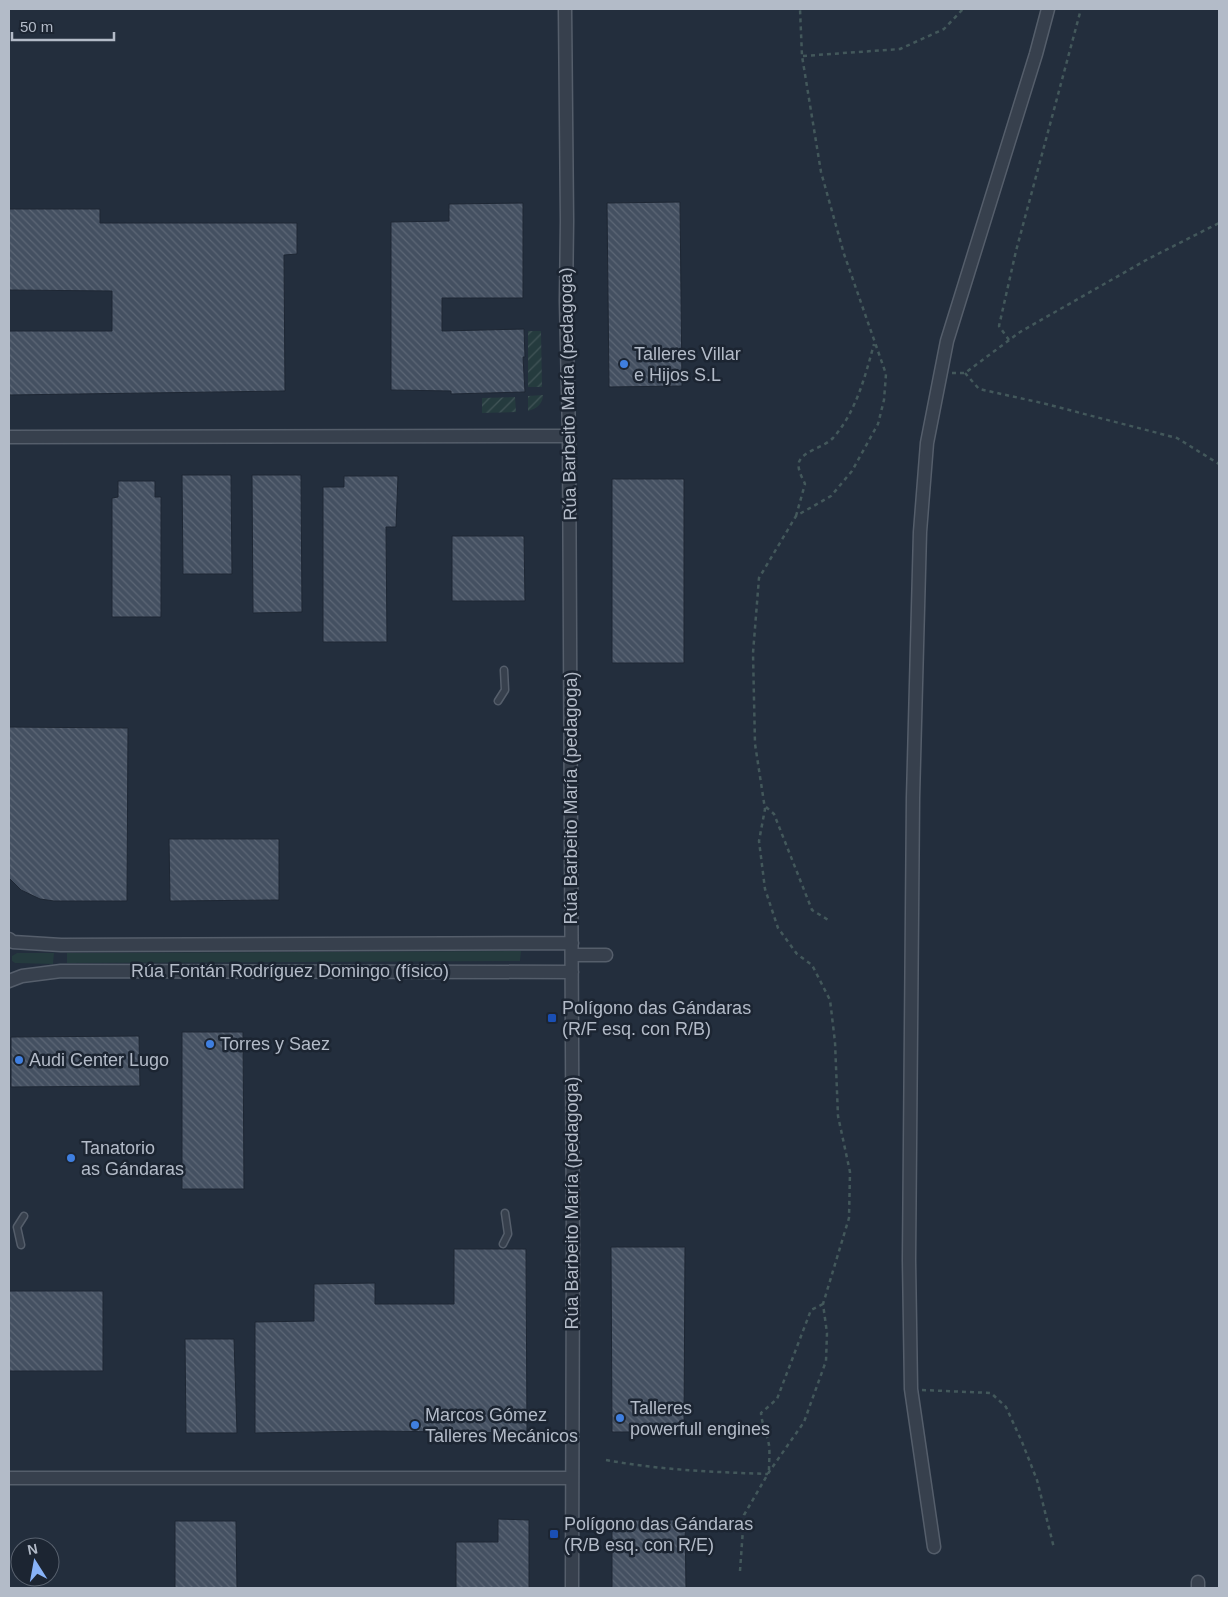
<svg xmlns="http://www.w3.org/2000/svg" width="1228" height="1597" viewBox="0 0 1228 1597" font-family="Arial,sans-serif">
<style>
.grass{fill:#253b3e}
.garden{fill:url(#garden-furrows)}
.building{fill:url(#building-back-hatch);stroke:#1e2734}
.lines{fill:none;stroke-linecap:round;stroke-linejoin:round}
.service-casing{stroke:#555e6b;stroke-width:9}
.minor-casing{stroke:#555e6b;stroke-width:15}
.path{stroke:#43585b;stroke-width:2.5;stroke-dasharray:4 4;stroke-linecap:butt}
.service{stroke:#37404d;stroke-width:6}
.minor{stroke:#37404d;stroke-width:12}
.shop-dot{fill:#3f7fe0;stroke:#1c2532;stroke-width:2}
.transit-dot{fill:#1a4fb4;stroke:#1c2532;stroke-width:2}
.labels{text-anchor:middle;stroke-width:5;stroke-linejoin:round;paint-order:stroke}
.poi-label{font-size:18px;fill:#b3bbc8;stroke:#1c2532;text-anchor:start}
.street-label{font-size:18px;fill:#b3bbc8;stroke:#1c2532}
</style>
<defs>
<pattern id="garden-furrows" width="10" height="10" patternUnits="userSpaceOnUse" patternTransform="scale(1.25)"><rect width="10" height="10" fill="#253b3e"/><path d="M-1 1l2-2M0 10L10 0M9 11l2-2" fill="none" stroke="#425558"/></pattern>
<pattern id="building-back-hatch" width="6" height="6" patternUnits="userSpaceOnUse" patternTransform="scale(1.25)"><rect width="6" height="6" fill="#445061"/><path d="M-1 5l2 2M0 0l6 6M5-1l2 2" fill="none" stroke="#5d6776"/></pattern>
</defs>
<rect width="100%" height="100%" fill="#232e3d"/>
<path class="grass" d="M521 951 520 961 67 963V953Z
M17 953H54L53 964 15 963 12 961V956Z"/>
<path class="garden" d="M528 331H541L542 387H528Z
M543 395C543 404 536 409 528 411V396Z
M515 397 516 412 482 413V398Z"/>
<path class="building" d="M680 202 682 386 609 387 607 203Z
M523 203V298H442V331L524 329 525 357H523L525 392 451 394V391L391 390V222L449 221V204Z
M9 209H100V223H297V254L284 255 285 391 9 395V331H112V291L9 290Z
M182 475H231L232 574H183Z
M252 475H301L302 612 253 613Z
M344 476H398L396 527H386L387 642H323V487H344Z
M612 479H684V663H612Z
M118 481H155V497H161V617H112V498L118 497Z
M452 536H524L525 601H452Z
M9 727 128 728 127 901H54L40 899 21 890 9 878Z
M169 839H279V900L170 901Z
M182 1032H243L244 1189H182Z
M139 1036 140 1086 11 1087V1037Z
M611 1247H685L684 1432H612Z
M454 1249H526L527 1433 375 1431 255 1433V1322L314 1321V1284L375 1283V1304H454Z
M9 1291H103V1371H9Z
M185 1339H234L237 1433H186Z
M498 1519 529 1520V1588H456V1542H498Z
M612 1520H685L686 1588H612Z
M175 1521H236L237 1588H175Z"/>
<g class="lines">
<defs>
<path id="service" d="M498 701 505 690 504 670
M503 1244 508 1234 505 1213
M21 1245 17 1227 24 1216"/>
<path id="minor" d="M565 9 567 221 566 301 569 436 573 1244 572 1588
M9 437 569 436
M9 939 13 942 61 945 572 943
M572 955H606
M9 981 22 976 61 971 572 972
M9 1478H572
M934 1547 911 1389 909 1260 913 798 920 532 927 443 947 341 1036 54 1048 9
M1198 1582V1588"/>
</defs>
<use href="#service" class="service-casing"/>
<use href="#minor" class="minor-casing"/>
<path class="path" d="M803 56 900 49 944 29 963 9
M1009 340 999 326 1016 251 1081 9
M952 373H965L1020 332 1148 259 1219 223
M965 373 979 389 1042 403 1177 438 1219 464
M796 516 805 484C802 477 797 469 799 462 803 451 823 448 833 438 856 412 865 377 874 344
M766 807 774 814 812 910 830 921
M922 1390 991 1393 1006 1407 1022 1442 1037 1480 1054 1548
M606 1460C659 1470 713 1472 768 1474
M769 1470C769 1462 770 1453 769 1445 767 1434 762 1425 761 1413L777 1399 811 1310 823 1304
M740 1571 744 1515 769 1472 804 1422 826 1361 827 1333 823 1304 849 1218 850 1172 838 1116 835 1042 830 1000 812 965 797 954 778 928 765 889 759 841 765 809 755 744 753 653 759 578 796 516 831 496 852 471 878 424 884 400 886 374 844 254 821 172 802 56 800 9"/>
<use href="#service" class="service"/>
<use href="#minor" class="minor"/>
</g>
<g class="shop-dot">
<circle cx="624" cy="364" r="5"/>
<circle cx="210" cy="1044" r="5"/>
<circle cx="19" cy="1060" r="5"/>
<circle cx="71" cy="1158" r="5"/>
<circle cx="620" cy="1418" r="5"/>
<circle cx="415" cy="1425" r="5"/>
</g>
<g class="transit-dot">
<rect x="547" y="1013" width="10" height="10" rx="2.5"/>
<rect x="549" y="1529" width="10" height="10" rx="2.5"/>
</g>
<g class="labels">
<g class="poi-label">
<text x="634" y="360">Talleres Villar<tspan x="634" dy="21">e Hijos S.L</tspan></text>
<text x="562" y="1014">Polígono das Gándaras<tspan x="562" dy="21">(R/F esq. con R/B)</tspan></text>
<text x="220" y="1050">Torres y Saez</text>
<text x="29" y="1066">Audi Center Lugo</text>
<text x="81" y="1154">Tanatorio<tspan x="81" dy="21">as Gándaras</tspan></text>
<text x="630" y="1414">Talleres<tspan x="630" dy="21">powerfull engines</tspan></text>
<text x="425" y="1421">Marcos Gómez<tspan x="425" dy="21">Talleres Mecánicos</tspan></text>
<text x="564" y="1530">Polígono das Gándaras<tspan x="564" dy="21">(R/B esq. con R/E)</tspan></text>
</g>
<g class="street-label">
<text transform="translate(568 394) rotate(-91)" y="6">Rúa Barbeito María (pedagoga)</text>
<text transform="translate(571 798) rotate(-90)" y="6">Rúa Barbeito María (pedagoga)</text>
<text x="290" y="977">Rúa Fontán Rodríguez Domingo (físico)</text>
<text transform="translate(572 1203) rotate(-90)" y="6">Rúa Barbeito María (pedagoga)</text>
</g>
</g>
<rect width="1228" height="1597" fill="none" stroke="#b3bbc8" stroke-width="20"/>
<g transform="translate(35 1562) rotate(349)"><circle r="24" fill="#1c2532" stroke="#58616e"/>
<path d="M0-4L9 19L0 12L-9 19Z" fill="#88b3f8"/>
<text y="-8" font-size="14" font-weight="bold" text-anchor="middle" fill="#b3bbc8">N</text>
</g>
<path d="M12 32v8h102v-8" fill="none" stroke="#b3bbc8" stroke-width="2.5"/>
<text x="20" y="32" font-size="15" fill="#b3bbc8" stroke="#1c2532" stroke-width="4" paint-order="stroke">50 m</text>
</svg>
